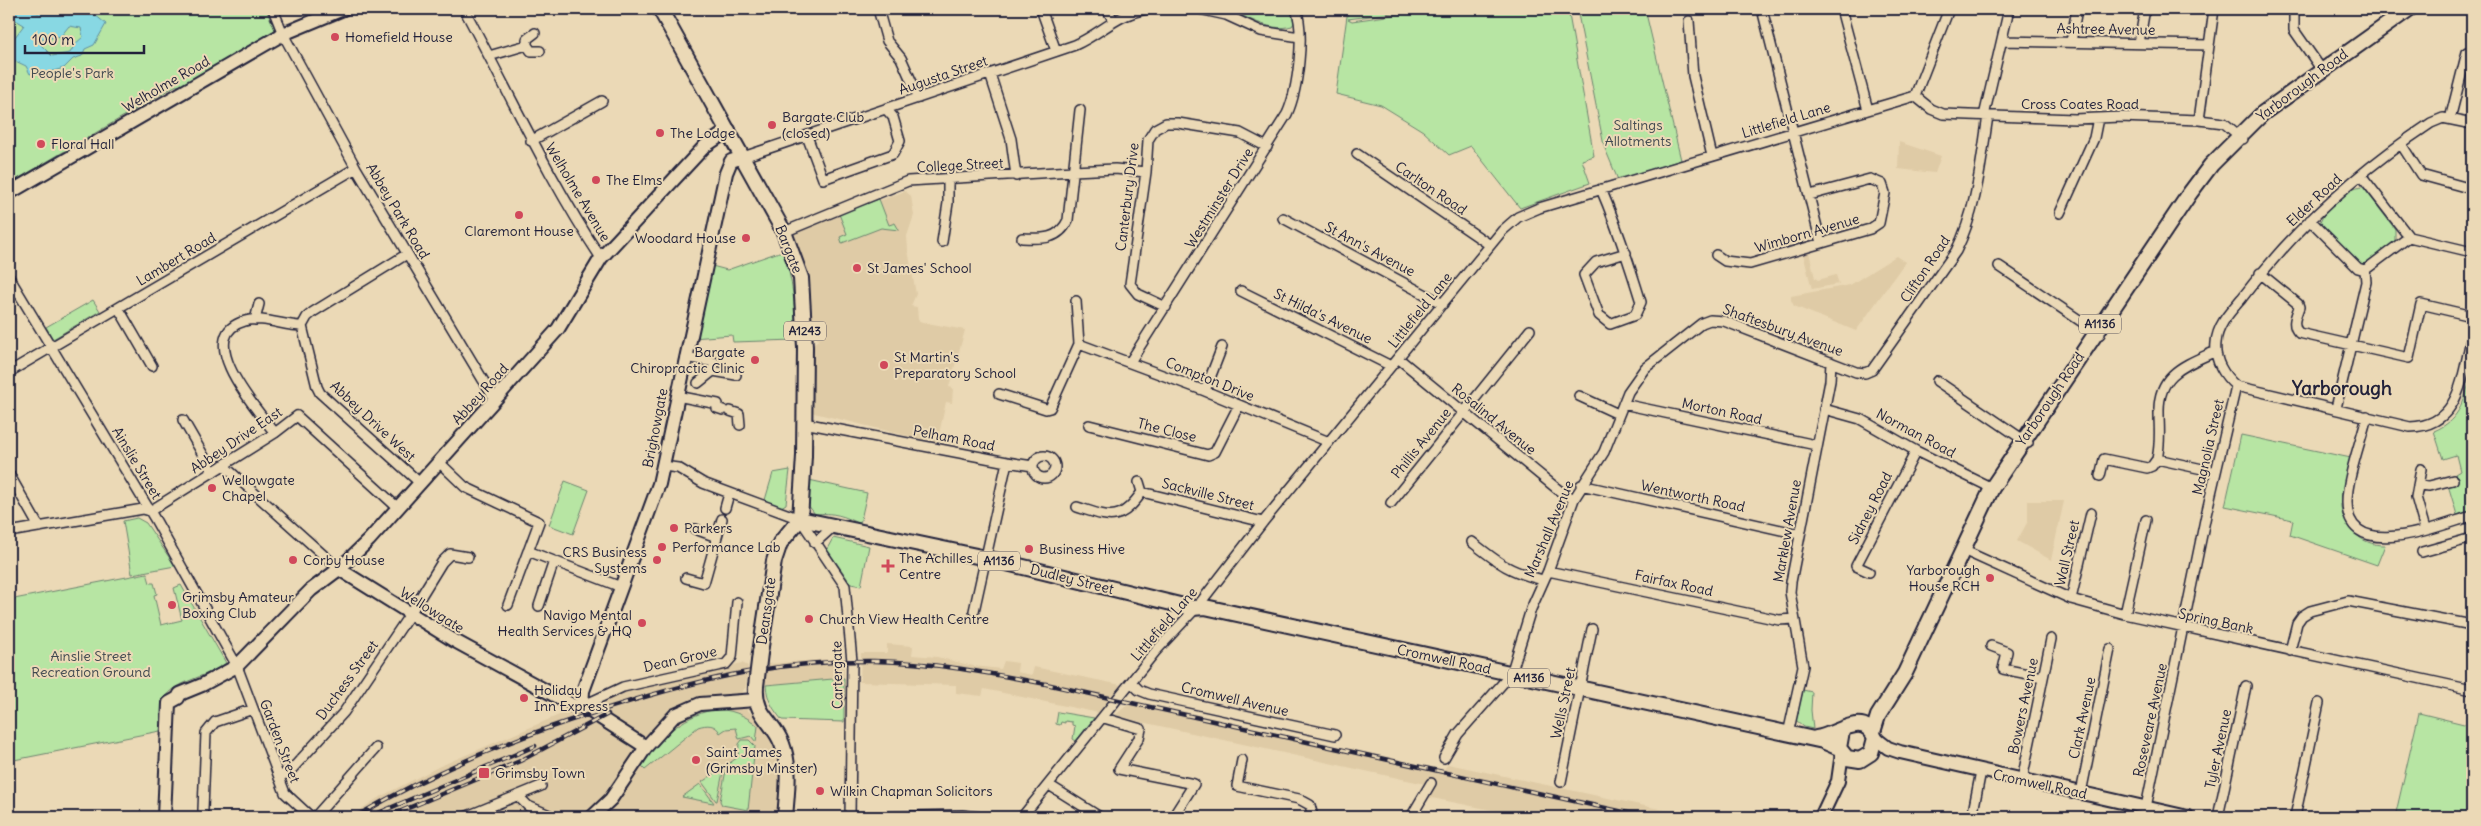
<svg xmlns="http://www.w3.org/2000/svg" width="2481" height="826" viewBox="0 0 2481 826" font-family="Delius,sans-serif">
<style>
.built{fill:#dfcba6}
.green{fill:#b7e5a3;stroke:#6c846f}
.water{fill:#88d8e3;stroke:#5f8fa0;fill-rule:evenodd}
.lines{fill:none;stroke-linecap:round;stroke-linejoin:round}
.street-casing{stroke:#22223b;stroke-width:12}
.secondary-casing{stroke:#22223b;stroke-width:16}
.primary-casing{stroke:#22223b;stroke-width:18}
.street{stroke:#ebd9b6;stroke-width:9}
.secondary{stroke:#ebd9b6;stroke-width:12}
.primary{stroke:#ebd9b6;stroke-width:14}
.rail-casing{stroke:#22223b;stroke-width:4.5}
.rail{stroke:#ebd9b6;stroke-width:2.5;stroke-dasharray:8;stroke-linecap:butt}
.primary-bridge-casing{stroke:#22223b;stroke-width:18;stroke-linecap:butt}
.primary-bridge{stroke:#ebd9b6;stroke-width:14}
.poi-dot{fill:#d1495b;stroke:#ebd9b6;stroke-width:2}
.labels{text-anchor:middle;stroke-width:4;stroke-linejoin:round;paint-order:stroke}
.shield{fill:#ebd9b6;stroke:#5e5960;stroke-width:1}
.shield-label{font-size:12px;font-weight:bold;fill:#22223b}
.street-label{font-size:14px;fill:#22223b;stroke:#ebd9b6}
.poi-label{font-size:14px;fill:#22223b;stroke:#ebd9b6;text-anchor:start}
.park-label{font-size:14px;fill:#404950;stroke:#ebd9b6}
.district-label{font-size:19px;font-weight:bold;fill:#22223b;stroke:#ebd9b6}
</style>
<rect width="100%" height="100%" fill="#ebd9b6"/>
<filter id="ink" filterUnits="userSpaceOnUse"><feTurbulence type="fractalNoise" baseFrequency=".02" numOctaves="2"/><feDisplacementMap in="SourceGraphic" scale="10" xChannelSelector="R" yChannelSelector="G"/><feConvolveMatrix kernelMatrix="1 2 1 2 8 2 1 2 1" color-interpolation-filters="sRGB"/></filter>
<g filter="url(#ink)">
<path class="built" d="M1899 142 1941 156 1935 173 1898 169Z
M905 191 911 196 914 215 907 236 908 250 916 294 911 306 917 307 918 320 922 322 965 330 949 387 953 388 952 403 946 402 937 443 810 412 814 343 820 339H817V334L814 333 808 285 792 234Z
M1809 252 1815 278 1818 280 1836 275 1839 284 1812 289 1803 254Z
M1896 256 1905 262 1856 331 1794 306 1791 300V296L1850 285Z
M2028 501H2064L2051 560 2017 541 2028 521Z
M887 644 913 646 912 655 937 657 973 666 1001 669 1004 661 1018 663 1017 672 1032 675 1034 667 1126 686 1099 713 984 689 982 696 956 693V685L860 682 861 653H887Z
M844 658V678L763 685 766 664Z
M742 663 748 666 746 687 742 692 744 707 765 726 779 763 783 798 782 817H349L378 798 438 767 559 715 590 706 630 690Z
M1130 703 1436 768 1435 771 1442 772 1448 764 1697 817H1526L1427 797 1436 780 1427 779 1425 784 1114 716Z"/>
<path class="green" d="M9 9H266L275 30 182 85 175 86 9 184Z
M1225 9H1291L1294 23 1292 26C1268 33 1246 15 1225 9Z
M1348 9H1421L1348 19 1352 21 1434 9H1568L1594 156 1582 160 1590 183 1520 208 1471 146 1449 155 1423 131 1381 105 1336 94Z
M1577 9H1645L1681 160 1618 180 1604 146Z
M2363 187 2395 229V241L2366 264 2359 263 2320 223C2325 208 2346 188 2363 187Z
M879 199 889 225 895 223 899 230 881 228 842 243 840 237 847 234 839 214Z
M782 251C794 280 795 309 796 340L733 342 732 335 692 338 712 266 727 270Z
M93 300 100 311 53 339 46 327Z
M2472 372V511L2457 515 2448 485 2457 482 2455 474 2460 471 2456 455 2443 459 2434 431C2461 420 2465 397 2472 372Z
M2241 435 2351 458C2348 471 2342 486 2341 500 2339 525 2361 546 2385 545L2377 565 2290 535 2293 520 2225 506Z
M790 470 786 504 778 509 765 500 773 473Z
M809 480 867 493 860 524C845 516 833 512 815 514L808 505Z
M565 481 589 490 573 534 549 525Z
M137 518 146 523 175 566 132 574 123 521Z
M833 538 869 546 861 586 851 584 827 549Z
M147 573 150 583H154L157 594 154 595 161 625 182 620 174 588 181 585 226 663C210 677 167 682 164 703 162 712 164 722 165 730L9 761V600Z
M844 678V722L782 720C773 709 767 700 766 685Z
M1803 690 1812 692 1811 710 1813 729 1804 727 1796 720Z
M712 710C730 708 745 715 758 726L756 742 751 736 739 739 736 728 726 729 720 733C716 724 707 724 698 727L645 770 641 766C655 740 683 716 712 710Z
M1058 712 1094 718 1076 741 1073 739 1075 726 1072 725V722L1065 721V723L1061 722 1060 725 1056 724Z
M2419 713 2472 726V817H2395Z
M742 740H749L755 746 748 810 722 805 720 801 727 765 738 757 739 744Z
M724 767 717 801H716L702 782Z
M700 784 714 803H713L682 797Z"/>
<path class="water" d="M9 9H27L38 13 51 9H88L106 24 94 45 85 49 82 56 73 59 64 68 39 75 35 72 30 74 26 66 9 58V45L24 25 9 16ZM69 26 81 28 83 37 75 44 70 53 52 56 41 45V40L61 36Z"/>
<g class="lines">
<defs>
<path id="street" d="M273 9 283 34 356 168 495 400
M464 9C509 92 548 178 601 258
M878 9 887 41 901 58 919 98
M1041 9 1056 51
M1107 9 1113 20
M1199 9 1226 15 1261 31 1300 37
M1762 9 1821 243
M1841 9 1868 110
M2294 9V30L2324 73
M1689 21 1693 76 1712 156
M2002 41 2209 45
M2071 42 2077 9
M2139 43 2145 9
M527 45 531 51H540
M489 56 527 45V39L535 33
M990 74 1011 139 1016 176
M1915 96 1931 109 1943 114 2075 119 2120 117 2199 120 2224 123 2243 139
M1915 96 1949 9
M1984 116 2009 9
M2450 119 2467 52
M2199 120 2214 9
M2472 124 2443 118 2431 123C2360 170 2294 229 2242 298 2231 311 2217 325 2216 343 2214 360 2224 376 2236 386L2410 427C2461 426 2462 375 2472 336
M807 136 823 179 893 154 900 141 893 117 886 109
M531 141 602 101
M2401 144 2421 175 2472 189
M1357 154 1490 245
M743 157 1075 45C1102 33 1115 15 1146 9
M1601 189C1617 226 1629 263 1641 302L1635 315 1610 324 1599 315 1584 275 1596 262 1626 253
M2060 213 2094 138 2098 118
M1283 218 1443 304
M2310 220 2358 268 2365 270 2409 237 2361 175
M784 232 908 181 1073 171 1115 169 1146 172
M2409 237 2472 252
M1022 238C1042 239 1059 240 1068 220L1080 110
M942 242 948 203V179
M407 254 313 312 307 317 302 326 317 387 320 393 420 483
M1716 255 1725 261 1750 264 1870 229 1879 223 1885 193 1882 184 1870 179 1810 195
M1999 266 2100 334
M2260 273 2298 304 2299 307C2296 316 2291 325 2299 333L2409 358 2421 304 2472 316
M9 277 156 521 237 666 285 793 311 817
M1241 291 1391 366
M1166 307 1138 294 1130 284 1146 172 1148 140 1155 129 1166 123H1178L1240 133 1267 147
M119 309 152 366
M255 320 259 304
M1079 344 1205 391 1329 442
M685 357 714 362 713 371
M1398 358 1561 492 1574 499
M1130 362 1287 114C1298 90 1305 33 1296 9
M9 372 356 168
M1937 381 2028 443
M698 383 713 371 736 375
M1205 391 1222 347
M999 394 1046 409 1050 408 1079 344 1076 301
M677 396 718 404 717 408 723 410
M1579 396 1618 414
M1623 404 1816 445
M2336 408 2366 282 2365 270
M1824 409 1860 419 1916 451 1992 488
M730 411 739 414 740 425
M2367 416C2361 441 2347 478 2347 502 2347 565 2440 525 2472 516
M183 420 213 472
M804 423 1007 462 974 611
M1089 425 1208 455 1215 452 1239 405
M275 433C258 411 191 336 245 321 262 316 284 326 302 326
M1033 467a11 11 0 1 1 22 0a11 11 0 1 1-22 0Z
M2157 459C2161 442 2159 429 2159 412 2158 373 2186 365 2216 351
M1007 462 1033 466
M440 463 465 487 539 522 529 549
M223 465 339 569
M663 466 678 468 703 483 800 519 845 586 852 661 850 817
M2421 469 2416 497 2425 529
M9 474 39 527
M2100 476 2104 459 2147 468 2152 466 2157 459 2216 472
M1139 482 1142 492
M1581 485 1799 534
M2418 485 2429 486 2453 480
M1391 503 1530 330
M1077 507C1109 517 1120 524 1142 492L1263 522
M725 508 729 494
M150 511 275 433 297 416 398 508
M695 529 717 537
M9 532 143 509 150 511
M1472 542C1500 564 1508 571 1543 580
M815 543 835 525
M1963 550 2071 599 2125 614 2472 690
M2422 552 2472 538
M1548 571 1779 620 1794 619
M1869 572 1856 566 1916 451
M686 578 704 583 722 519
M2071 599 2091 513
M508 605 528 551 621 587
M539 606 554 561
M2125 614 2146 520
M1991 646 2007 652 2003 669 2043 677
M2290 651 2297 623 2302 616 2310 611 2348 601 2472 625
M1132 683 1139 690 1149 694 1335 735
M582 706 623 687 726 664 732 657 737 602
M1104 718 1141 729 1139 738 1119 769 1194 784 1173 817
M1788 734 1803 666 1790 592 1791 582 1830 381 1831 362
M1444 758 1458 734 1511 674 1531 609 1548 571 1574 499 1604 452 1628 392 1645 368 1702 323 1710 320 1724 321 1856 372 1865 373 1872 370 1956 251C1977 210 1981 161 1988 116
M1242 760 1237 786 1299 799 1310 805 1313 817
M279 778 292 769 344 712 410 614 442 562 450 554 468 557
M2022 780 2051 639
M1561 782 1592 629
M1049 785 1100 817
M2081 793 2110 649
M518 796 528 806 554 817
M203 810 206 733 215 722 253 709
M315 817 376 748
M465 817 541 786
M871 817 962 815 980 817
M1022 817 1155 652 1197 607 1263 522 1502 231 1518 217 1539 208 1915 96
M1411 817 1431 783
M1972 817 1981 771
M2144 817 2206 515 2236 386
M2218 817 2246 686
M2295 817 2319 703"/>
<path id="secondary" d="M9 193 283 34 343 9
M339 569 453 640 572 705 582 706 646 747
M582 706 583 691 659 484 726 173 731 161 743 157
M1875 738 1888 748 1900 752 2188 817
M164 817 169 703 178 698 180 694 202 685 237 666 311 590 339 569 369 540 558 329 601 258 705 146 729 130
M592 817 611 799 646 747 675 715 700 704 756 700
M1821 817 1838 781 1842 753"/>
<path id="primary" d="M660 9 784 232 801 278 805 347 804 456 800 519
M800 519 986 558 1192 608 1205 607 1823 741 1839 748
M760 653 774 561 780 543 800 519
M756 686C754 716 773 720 782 744 791 768 787 792 785 817
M1873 732 1878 716 1905 673 1992 488 2190 193 2211 165 2263 113 2409 9
M1816 738C1836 736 1863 709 1875 738L1871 753 1860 760 1847 758 1839 748 1842 731"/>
</defs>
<use href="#street" class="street-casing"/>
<use href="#secondary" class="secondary-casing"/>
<use href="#primary" class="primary-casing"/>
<use href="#street" class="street"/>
<use href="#secondary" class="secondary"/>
<use href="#primary" class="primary"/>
<defs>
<path id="rail" d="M355 817C430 773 510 739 593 713 688 682 774 660 874 661 932 662 989 673 1046 684L1646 817
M369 817 535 746
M387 817 520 761 608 714"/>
</defs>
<use href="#rail" class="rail-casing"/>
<use href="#rail" class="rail"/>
<defs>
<path id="primary-bridge" d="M756 686 760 653"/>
</defs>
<use href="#primary-bridge" class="primary-bridge-casing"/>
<use href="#primary-bridge" class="primary-bridge"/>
</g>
</g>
<g class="poi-dot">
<circle cx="335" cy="37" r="5"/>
<circle cx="772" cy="125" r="5"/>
<circle cx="660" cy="133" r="5"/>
<circle cx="41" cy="144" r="5"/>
<circle cx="596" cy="180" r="5"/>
<circle cx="519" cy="215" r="5"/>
<circle cx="746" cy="238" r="5"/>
<circle cx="857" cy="268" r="5"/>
<circle cx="755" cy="360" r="5"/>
<circle cx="884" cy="365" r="5"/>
<circle cx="212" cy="488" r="5"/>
<circle cx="674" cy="528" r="5"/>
<circle cx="662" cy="547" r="5"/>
<circle cx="1029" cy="549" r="5"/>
<circle cx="293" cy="560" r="5"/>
<circle cx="657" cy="560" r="5"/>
<path d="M885.5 558.5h5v5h5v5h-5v5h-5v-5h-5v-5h5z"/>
<circle cx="1990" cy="578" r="5"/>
<circle cx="172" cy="605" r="5"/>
<circle cx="809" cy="619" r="5"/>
<circle cx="642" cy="623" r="5"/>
<circle cx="524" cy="698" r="5"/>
<circle cx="696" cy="760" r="5"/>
<rect x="478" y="767" width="12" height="12" rx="2.5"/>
<circle cx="820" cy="791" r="5"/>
</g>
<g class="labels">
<g class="shield">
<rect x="2079" y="314.5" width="42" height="19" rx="4"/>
<rect x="784" y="321.5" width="42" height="19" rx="4"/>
<rect x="978" y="551.5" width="42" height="19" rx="4"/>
<rect x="1508" y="668.5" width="42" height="19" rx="4"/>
</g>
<g class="shield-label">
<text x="2100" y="328">A1136</text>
<text x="805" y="335">A1243</text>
<text x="999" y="565">A1136</text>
<text x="1529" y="682">A1136</text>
</g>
<g class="street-label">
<text transform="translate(2106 29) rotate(1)" y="5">Ashtree Avenue</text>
<text transform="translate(943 75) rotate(-19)" y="5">Augusta Street</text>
<text transform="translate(166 84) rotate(-30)" y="5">Welholme Road</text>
<text transform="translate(2302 85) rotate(-37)" y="5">Yarborough Road</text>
<text x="2080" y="109">Cross Coates Road</text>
<text transform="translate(1786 120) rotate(-17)" y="5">Littlefield Lane</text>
<text transform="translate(960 165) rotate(-3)" y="5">College Street</text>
<text transform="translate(1431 188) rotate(34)" y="5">Carlton Road</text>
<text transform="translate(578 192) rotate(59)" y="5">Welholme Avenue</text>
<text transform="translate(1127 197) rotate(-83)" y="5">Canterbury Drive</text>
<text transform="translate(1219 198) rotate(-58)" y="5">Westminster Drive</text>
<text transform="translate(2314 200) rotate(-43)" y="5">Elder Road</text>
<text transform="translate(398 211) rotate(59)" y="5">Abbey Park Road</text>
<text transform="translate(1807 233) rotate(-16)" y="5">Wimborn Avenue</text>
<text transform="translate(789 249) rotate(68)" y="5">Bargate</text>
<text transform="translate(1370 249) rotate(28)" y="5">St Ann's Avenue</text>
<text transform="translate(176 259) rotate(-31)" y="5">Lambert Road</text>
<text transform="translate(1925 269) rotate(-56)" y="5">Clifton Road</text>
<text transform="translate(1420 310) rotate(-51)" y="5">Littlefield Lane</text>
<text transform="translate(1323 316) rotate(26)" y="5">St Hilda's Avenue</text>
<text transform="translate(1783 330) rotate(20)" y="5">Shaftesbury Avenue</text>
<text transform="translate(1210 379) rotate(22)" y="5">Compton Drive</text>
<text transform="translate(480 394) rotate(-48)" y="5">Abbey Road</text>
<text transform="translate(2050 399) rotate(-56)" y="5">Yarborough Road</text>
<text transform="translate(1722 411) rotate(12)" y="5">Morton Road</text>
<text transform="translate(1494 419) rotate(39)" y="5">Rosalind Avenue</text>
<text transform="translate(373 421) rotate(43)" y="5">Abbey Drive West</text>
<text transform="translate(655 428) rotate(-79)" y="5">Brighowgate</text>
<text transform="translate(1167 430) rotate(14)" y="5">The Close</text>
<text transform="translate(1916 433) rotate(28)" y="5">Norman Road</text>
<text transform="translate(954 438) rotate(11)" y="5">Pelham Road</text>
<text transform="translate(236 440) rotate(-34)" y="5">Abbey Drive East</text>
<text transform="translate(1421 443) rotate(-51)" y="5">Phillis Avenue</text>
<text transform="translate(2208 447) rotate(-77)" y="5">Magnolia Street</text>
<text transform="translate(137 463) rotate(59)" y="5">Ainslie Street</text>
<text transform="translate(1208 494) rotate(14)" y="5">Sackville Street</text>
<text transform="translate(1693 496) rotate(12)" y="5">Wentworth Road</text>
<text transform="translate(1870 508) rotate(-63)" y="5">Sidney Road</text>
<text transform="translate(1549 529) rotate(-67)" y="5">Marshall Avenue</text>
<text transform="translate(1787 531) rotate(-80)" y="5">Marklew Avenue</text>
<text transform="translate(2067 553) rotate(-77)" y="5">Wall Street</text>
<text transform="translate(1072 579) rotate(14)" y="5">Dudley Street</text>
<text transform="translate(1674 583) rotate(12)" y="5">Fairfax Road</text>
<text transform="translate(432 610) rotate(32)" y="5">Wellowgate</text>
<text transform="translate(766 611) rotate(-82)" y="5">Deansgate</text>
<text transform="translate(2216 621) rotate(12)" y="5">Spring Bank</text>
<text transform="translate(1164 624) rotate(-49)" y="5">Littlefield Lane</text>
<text transform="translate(680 659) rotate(-13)" y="5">Dean Grove</text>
<text transform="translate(1444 659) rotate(12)" y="5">Cromwell Road</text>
<text transform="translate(837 675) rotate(-91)" y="5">Cartergate</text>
<text transform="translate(347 680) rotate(-54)" y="5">Duchess Street</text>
<text transform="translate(1235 699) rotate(13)" y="5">Cromwell Avenue</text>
<text transform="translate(1563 703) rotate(-78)" y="5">Wells Street</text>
<text transform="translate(2023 706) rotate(-78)" y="5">Bowers Avenue</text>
<text transform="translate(2082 718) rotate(-78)" y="5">Clark Avenue</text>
<text transform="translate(2150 720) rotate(-78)" y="5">Roseveare Avenue</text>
<text transform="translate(280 741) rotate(69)" y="5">Garden Street</text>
<text transform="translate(2218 749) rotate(-78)" y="5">Tyler Avenue</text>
<text transform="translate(2040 784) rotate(12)" y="5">Cromwell Road</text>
</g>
<g class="poi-label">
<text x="345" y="42">Homefield House</text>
<text x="782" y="122">Bargate Club<tspan x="782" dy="16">(closed)</tspan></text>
<text x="670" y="138">The Lodge</text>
<text x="51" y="149">Floral Hall</text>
<text x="606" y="185">The Elms</text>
<text x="519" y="236" text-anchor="middle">Claremont House</text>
<text x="736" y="243" text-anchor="end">Woodard House</text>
<text x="867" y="273">St James' School</text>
<text x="745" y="357" text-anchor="end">Bargate<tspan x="745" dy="16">Chiropractic Clinic</tspan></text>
<text x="894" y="362">St Martin's<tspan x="894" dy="16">Preparatory School</tspan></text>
<text x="222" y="485">Wellowgate<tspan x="222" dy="16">Chapel</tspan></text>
<text x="684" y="533">Parkers</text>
<text x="672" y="552">Performance Lab</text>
<text x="1039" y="554">Business Hive</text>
<text x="647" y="557" text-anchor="end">CRS Business<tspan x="647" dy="16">Systems</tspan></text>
<text x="899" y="563">The Achilles<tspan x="899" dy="16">Centre</tspan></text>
<text x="303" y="565">Corby House</text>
<text x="1980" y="575" text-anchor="end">Yarborough<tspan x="1980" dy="16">House RCH</tspan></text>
<text x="182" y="602">Grimsby Amateur<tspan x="182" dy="16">Boxing Club</tspan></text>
<text x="632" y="620" text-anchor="end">Navigo Mental<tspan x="632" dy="16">Health Services &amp; HQ</tspan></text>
<text x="819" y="624">Church View Health Centre</text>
<text x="534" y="695">Holiday<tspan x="534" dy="16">Inn Express</tspan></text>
<text x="706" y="757">Saint James<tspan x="706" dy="16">(Grimsby Minster)</tspan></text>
<text x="495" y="778">Grimsby Town</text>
<text x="830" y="796">Wilkin Chapman Solicitors</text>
</g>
<g class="park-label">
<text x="72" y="78">People's Park</text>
<text x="1638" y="130">Saltings<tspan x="1638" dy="16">Allotments</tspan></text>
<text x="91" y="661">Ainslie Street<tspan x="91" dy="16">Recreation Ground</tspan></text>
</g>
<g class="district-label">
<text x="2342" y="395">Yarborough</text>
</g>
</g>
<rect width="2481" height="826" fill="none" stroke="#ebd9b6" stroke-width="30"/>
<rect x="15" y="15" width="2451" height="796" fill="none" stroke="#22223b" stroke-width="2" filter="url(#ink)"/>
<path d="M25 45v8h119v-8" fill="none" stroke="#22223b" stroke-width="2.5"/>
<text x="32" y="45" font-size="15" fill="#22223b" stroke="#ebd9b6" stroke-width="4" paint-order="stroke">100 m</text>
</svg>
